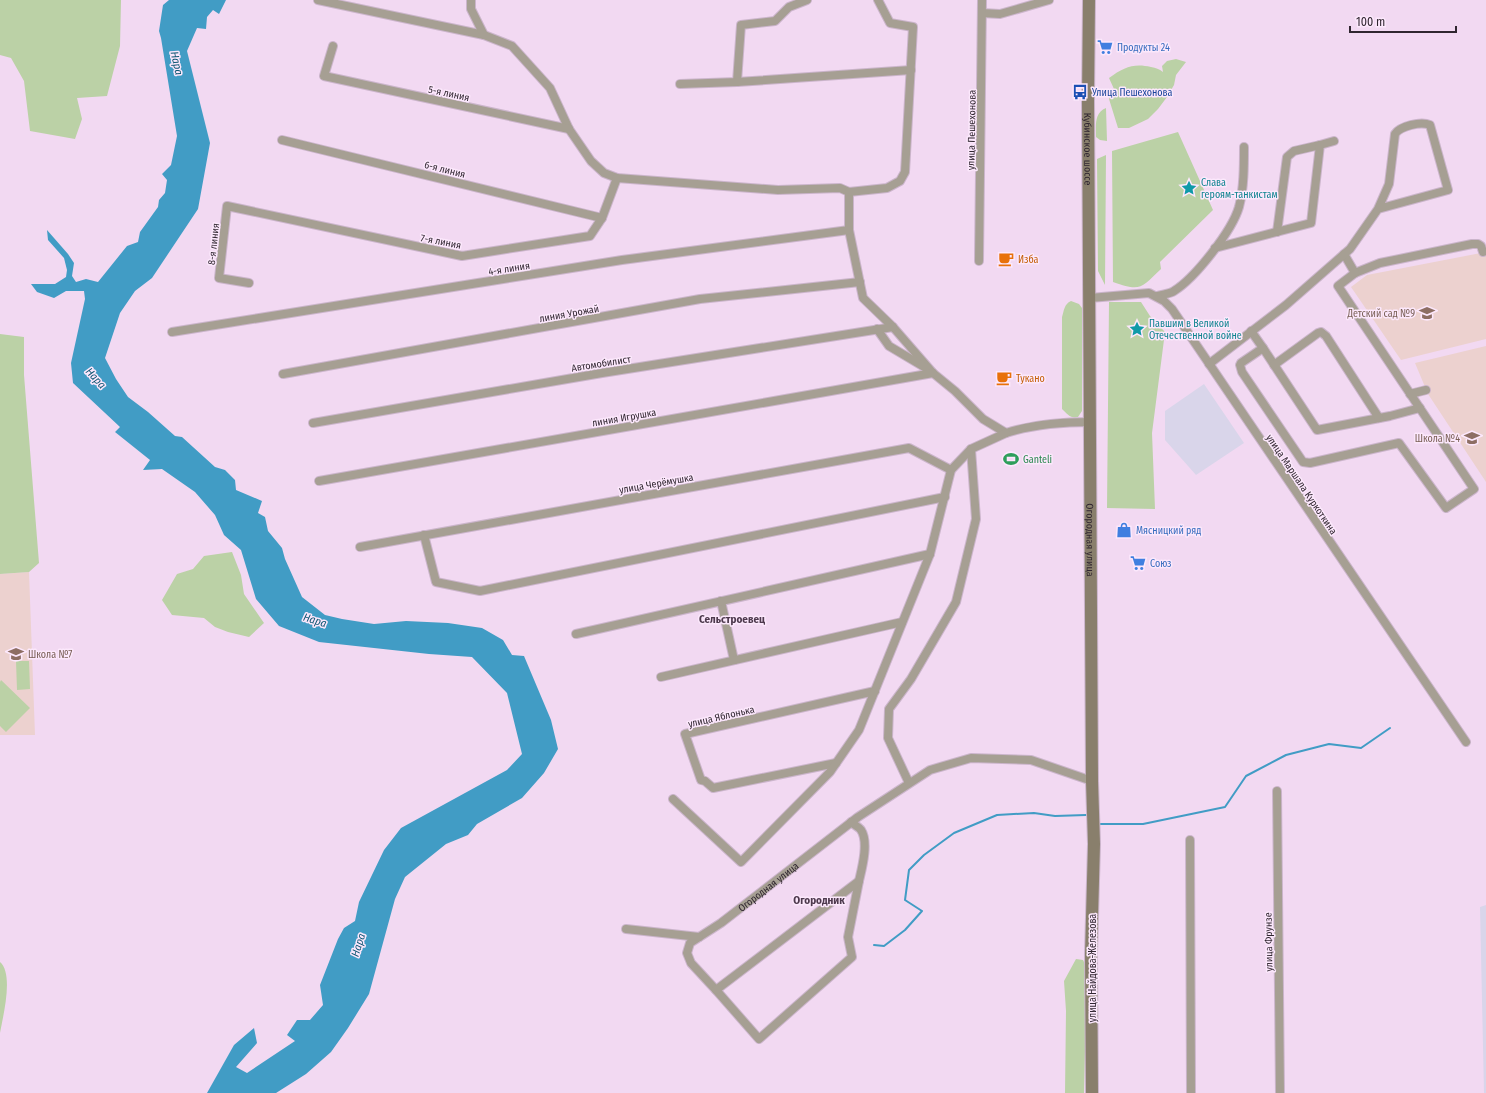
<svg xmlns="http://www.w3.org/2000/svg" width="1486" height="1093" viewBox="0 0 1486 1093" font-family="'Fira Sans Condensed',sans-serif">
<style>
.industrial{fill:#d9d5ea}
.education{fill:#ecd1cf}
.green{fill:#bbd1a6}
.water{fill:#419cc5}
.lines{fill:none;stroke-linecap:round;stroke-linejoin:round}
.stream{stroke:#419cc5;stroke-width:2}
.street-casing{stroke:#cbb5cb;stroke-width:10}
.secondary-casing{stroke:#cbb5cb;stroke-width:14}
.street{stroke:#a69f93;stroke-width:8}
.secondary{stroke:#897f6c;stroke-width:12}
.labels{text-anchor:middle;stroke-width:3;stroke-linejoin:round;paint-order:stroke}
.shop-label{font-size:10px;fill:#366cbe;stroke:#fce8fc;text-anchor:start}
.transit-label{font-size:10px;fill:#164399;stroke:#fce8fc;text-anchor:start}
.street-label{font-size:10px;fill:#302630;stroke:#fce8fc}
.culture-label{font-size:10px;fill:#0d838f;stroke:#fce8fc;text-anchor:start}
.food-label{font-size:10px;fill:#c56008;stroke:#fce8fc;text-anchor:start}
.education-label{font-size:10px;fill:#785e54;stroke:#fce8fc;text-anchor:end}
.leisure-label{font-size:10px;fill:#27864d;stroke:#fce8fc;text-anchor:start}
.water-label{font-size:11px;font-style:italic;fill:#0d5672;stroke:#fce8fc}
.neighbourhood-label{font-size:11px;font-weight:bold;fill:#4d394d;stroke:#fce8fc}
</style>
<rect width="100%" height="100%" fill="#f2d9f2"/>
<path class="industrial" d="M1204 384 1244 443 1196 475 1165 440V411Z
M1486 905V1093H1484L1480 907Z"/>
<path class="education" d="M1486 252V339L1401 360 1351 287 1367 275Z
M1486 346V482L1428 394 1415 363Z
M29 572 35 735H0V574Z"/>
<path class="green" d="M0 0H121L120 46 107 96 77 98 82 119 75 139 30 131 24 81 11 58 0 55Z
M1176 59 1186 62 1176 75 1174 85 1167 97 1158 109 1148 119 1129 128H1118L1109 99 1114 89 1109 78C1124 67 1134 63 1151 67 1156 68 1159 69 1163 72L1162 66 1167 61Z
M1106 108 1107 141 1100 140 1096 137C1096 125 1094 113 1106 108Z
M1178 132 1213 210 1160 262 1161 269C1141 288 1141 292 1113 282L1112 151Z
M1106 155 1105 285 1098 271 1097 159Z
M1071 301 1079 304 1082 308V411L1078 417C1071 419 1067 414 1062 409V317C1064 311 1064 304 1071 301Z
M1109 302H1141L1150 316 1165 332 1152 433 1155 509 1107 508Z
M0 334 24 337V375L39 563 29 572 0 574Z
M232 552 241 575 244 594 264 623 249 637 228 632 215 627 204 618 172 615 162 600 177 574 193 569 204 556Z
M16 661H29L30 689 17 690Z
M1 680 30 708 6 732 0 726V682Z
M1076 959 1083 960 1087 968 1084 1093H1065L1066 1011 1064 981Z
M0 962C14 974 3 1016 0 1033Z"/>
<path class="water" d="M169 0H226L219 14 213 10 207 17 206 29 197 28 187 51 210 143 198 209 152 278 135 291 120 313 105 358 116 379 128 397 148 412 175 436 182 437 215 467 225 470 235 480 236 490 262 501 258 513 265 517 268 531 282 548 285 559 302 597 325 615 342 619 374 624 406 621 448 623 482 628 503 640 512 655 524 656 551 720 558 749 544 773 522 798 477 824 468 835 446 844 405 877 395 899 369 994 348 1028 331 1052 306 1074 276 1093H207L234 1045 254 1028 257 1043 236 1067 247 1073 295 1041 287 1035 297 1020H310L323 1005 320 985 338 939 344 928 355 921 359 902 384 850 401 828 507 770 522 754 507 693 472 657 429 654 319 642 279 626 256 599 241 550 224 535 215 515 195 492 162 469 143 470 150 460 115 432 120 427 73 383 71 363 85 299 84 291H66L54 298 37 292 31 284H55L66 277 67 270 64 258 48 240 47 230 68 254 74 263 72 276 76 282 86 279 98 282 127 246 138 242 140 232 158 207 159 200 165 193 167 180 162 174 171 165 177 136 161 38 159 31 163 5Z"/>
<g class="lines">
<path class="stream" d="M1099 824H1143L1225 807 1246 776 1286 755 1329 744 1361 748 1390 728
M874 945 884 946 905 930 922 911 905 900 909 870 924 855 954 833 997 815 1034 813 1055 816 1086 815"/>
<defs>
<g id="street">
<path d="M318 0 484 35"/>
<path d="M471 0V9L484 35 512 46 550 88 569 129 591 161 604 173 617 178 778 190 840 188 849 192V230L863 298 893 327 933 373 955 391 983 419 1006 433C1034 424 1061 422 1091 422"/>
<path d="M982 13 1000 14 1049 0"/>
<path d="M333 46 324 76 569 129"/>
<path d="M737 82 741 25 775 21 789 7 807 0"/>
<path d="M680 84 737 82 911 70"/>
<path d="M282 140 602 218"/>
<path d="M849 192 887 188 900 181 905 172 913 27 890 23 878 0"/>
<path d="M1277 232 1287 157 1294 151 1320 145"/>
<path d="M1215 248 1311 223 1320 145 1334 141"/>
<path d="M979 261 982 0"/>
<path d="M1355 273 1380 263 1472 244H1478L1481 246 1483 252"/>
<path d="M249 283 219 278 227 206 462 256 590 236 602 218 617 178"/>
<path d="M1157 296C1163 294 1170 294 1174 291 1195 278 1232 231 1239 207 1244 188 1244 166 1244 147"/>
<path d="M1090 298 1149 293 1164 301 1172 309 1466 742"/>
<path d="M877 329 889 346 926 368"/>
<path d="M1251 331 1263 348 1241 363 1240 365 1242 372 1303 462 1310 463 1399 443 1446 508 1474 489 1338 286 1355 273 1344 254"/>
<path d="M172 332 622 260 849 230"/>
<path d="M1263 348 1317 430 1390 416 1420 408"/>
<path d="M1209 364 1286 305 1350 249 1378 209 1448 190 1430 125C1421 121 1400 126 1395 134L1389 184 1378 209"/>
<path d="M1274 365 1318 333 1321 332 1326 336 1379 418"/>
<path d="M283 374 700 299 860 282"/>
<path d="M1410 394 1426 390"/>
<path d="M313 423 602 373 893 327"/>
<path d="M319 481 933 373"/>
<path d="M424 535 436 582 480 591 945 497"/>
<path d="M360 547 909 448 951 470"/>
<path d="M721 601 734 660"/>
<path d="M576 634 930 554"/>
<path d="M661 677 902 622"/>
<path d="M836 763 713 788 705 781 701 780 685 734 875 691"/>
<path d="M909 783 888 738 889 709 911 679 956 602 976 519 971 449"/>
<path d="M1277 791 1280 1093"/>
<path d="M673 799 741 862 830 772 859 730 930 554 951 470 971 449 1006 433"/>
<path d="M1190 840 1191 1093"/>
<path id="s1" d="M859 881 848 937 852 957 759 1039 716 990 691 963 687 953 690 943 721 923 858 817 930 770 971 758 1031 760 1092 781"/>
<path d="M626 929 699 937"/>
<path d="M716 990 859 881C862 868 869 842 861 830 859 827 854 825 851 822"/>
</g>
<g id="secondary">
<path id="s2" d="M1089 0 1088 101 1092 781 1094 844 1091 954 1092 1093"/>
</g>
</defs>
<use href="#street" class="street-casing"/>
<use href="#secondary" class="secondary-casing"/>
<use href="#street" class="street"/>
<use href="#secondary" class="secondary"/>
</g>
<defs>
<symbol id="supermarket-bare" viewBox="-9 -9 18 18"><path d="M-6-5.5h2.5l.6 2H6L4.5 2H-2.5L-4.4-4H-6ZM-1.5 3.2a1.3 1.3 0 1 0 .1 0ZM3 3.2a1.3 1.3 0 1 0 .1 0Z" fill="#3f7fe0" stroke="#fce8fc" stroke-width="2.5" paint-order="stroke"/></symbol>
<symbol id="bus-bare" viewBox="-9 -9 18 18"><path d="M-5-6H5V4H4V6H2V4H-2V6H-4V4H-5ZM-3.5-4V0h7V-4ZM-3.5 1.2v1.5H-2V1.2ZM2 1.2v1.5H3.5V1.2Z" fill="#1a4fb4" stroke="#fce8fc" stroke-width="2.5" paint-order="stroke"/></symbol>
<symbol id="sight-bare" viewBox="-9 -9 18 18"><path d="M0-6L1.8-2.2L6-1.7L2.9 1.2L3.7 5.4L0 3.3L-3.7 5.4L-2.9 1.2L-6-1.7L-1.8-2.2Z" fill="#0f9aa8" stroke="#fce8fc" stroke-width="2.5" paint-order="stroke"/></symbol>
<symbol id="cafe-bare" viewBox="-9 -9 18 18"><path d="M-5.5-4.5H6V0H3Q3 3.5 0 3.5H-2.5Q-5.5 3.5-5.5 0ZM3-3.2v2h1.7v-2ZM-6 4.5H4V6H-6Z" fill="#e8710a" stroke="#fce8fc" stroke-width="2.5" paint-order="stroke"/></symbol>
<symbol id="school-bare" viewBox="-9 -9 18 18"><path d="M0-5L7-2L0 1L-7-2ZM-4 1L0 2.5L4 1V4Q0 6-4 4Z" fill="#8d6e63" stroke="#fce8fc" stroke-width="2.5" paint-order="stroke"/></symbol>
<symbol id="stadium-bare" viewBox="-9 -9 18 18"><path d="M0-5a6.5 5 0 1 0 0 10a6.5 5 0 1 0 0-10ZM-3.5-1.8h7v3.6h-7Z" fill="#2e9e5b" stroke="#fce8fc" stroke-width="2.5" paint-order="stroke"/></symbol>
<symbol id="shop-bare" viewBox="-9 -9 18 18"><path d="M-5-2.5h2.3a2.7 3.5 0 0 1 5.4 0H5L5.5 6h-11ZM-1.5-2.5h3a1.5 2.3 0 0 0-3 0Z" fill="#3f7fe0" stroke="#fce8fc" stroke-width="2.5" paint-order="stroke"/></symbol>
</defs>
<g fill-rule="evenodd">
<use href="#supermarket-bare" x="1094" y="36" width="22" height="22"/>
<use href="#bus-bare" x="1069" y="81" width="22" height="22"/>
<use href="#sight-bare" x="1178" y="177" width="22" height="22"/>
<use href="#cafe-bare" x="995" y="248" width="22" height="22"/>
<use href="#school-bare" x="1416" y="302" width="22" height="22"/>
<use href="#sight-bare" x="1126" y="318" width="22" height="22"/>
<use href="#cafe-bare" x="993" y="367" width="22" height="22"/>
<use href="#school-bare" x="1461" y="427" width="22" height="22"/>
<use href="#stadium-bare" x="1000" y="448" width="22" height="22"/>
<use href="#shop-bare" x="1113" y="519" width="22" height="22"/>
<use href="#supermarket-bare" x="1127" y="552" width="22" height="22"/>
<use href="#school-bare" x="5" y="643" width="22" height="22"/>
</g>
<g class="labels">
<g class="shop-label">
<text x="1117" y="51">Продукты 24</text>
<text x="1136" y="534">Мясницкий ряд</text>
<text x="1150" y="567">Союз</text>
</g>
<g class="transit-label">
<text x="1092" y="96">Улица Пешехонова</text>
</g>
<g class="street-label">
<text transform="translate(449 93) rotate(12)" y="4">5-я линия</text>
<text transform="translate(971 130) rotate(-89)" y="4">улица Пешехонова</text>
<text dy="4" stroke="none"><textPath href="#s2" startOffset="149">Кубинское шоссе</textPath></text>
<text transform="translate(445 169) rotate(14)" y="4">6-я линия</text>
<text transform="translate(441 241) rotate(11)" y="4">7-я линия</text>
<text transform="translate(213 244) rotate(-84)" y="4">8-я линия</text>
<text transform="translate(509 268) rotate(-9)" y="4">4-я линия</text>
<text transform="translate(569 313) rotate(-10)" y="4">линия Урожай</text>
<text transform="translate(601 363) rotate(-9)" y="4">Автомобилист</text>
<text transform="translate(624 417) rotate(-10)" y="4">линия Игрушка</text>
<text transform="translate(656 483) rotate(-10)" y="4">улица Черёмушка</text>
<text transform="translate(1302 484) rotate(56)" y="4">улица Маршала Куркоткина</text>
<text dy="4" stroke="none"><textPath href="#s2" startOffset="540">Огородная улица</textPath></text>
<text transform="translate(721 716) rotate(-13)" y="4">улица Яблонька</text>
<text dy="4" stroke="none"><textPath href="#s1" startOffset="421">Огородная улица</textPath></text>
<text transform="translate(1268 942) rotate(-91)" y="4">улица Фрунзе</text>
<text transform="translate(1092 968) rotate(-90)" y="4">улица Найдова-Железова</text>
</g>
<g class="culture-label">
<text x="1201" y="186">Слава<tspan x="1201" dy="12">героям-танкистам</tspan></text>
<text x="1149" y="327">Павшим в Великой<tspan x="1149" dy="12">Отечественной войне</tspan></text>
</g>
<g class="food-label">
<text x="1018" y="263">Изба</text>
<text x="1016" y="382">Тукано</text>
</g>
<g class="education-label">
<text x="1415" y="317">Детский сад №9</text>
<text x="1460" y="442">Школа №4</text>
<text x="28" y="658" text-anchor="start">Школа №7</text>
</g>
<g class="leisure-label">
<text x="1023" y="463">Ganteli</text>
</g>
<g class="water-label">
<text transform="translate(177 63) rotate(78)" y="4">Нара</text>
<text transform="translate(96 378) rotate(47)" y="4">Нара</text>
<text transform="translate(315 620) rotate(17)" y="4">Нара</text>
<text transform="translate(358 945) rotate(-73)" y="4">Нара</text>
</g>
<g class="neighbourhood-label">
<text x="732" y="623">Сельстроевец</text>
<text x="819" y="904">Огородник</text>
</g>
</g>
<path d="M1350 26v6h106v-6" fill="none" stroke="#302630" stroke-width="2"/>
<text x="1356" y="26" font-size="12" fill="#302630" stroke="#fce8fc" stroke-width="3" paint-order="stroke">100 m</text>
</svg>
